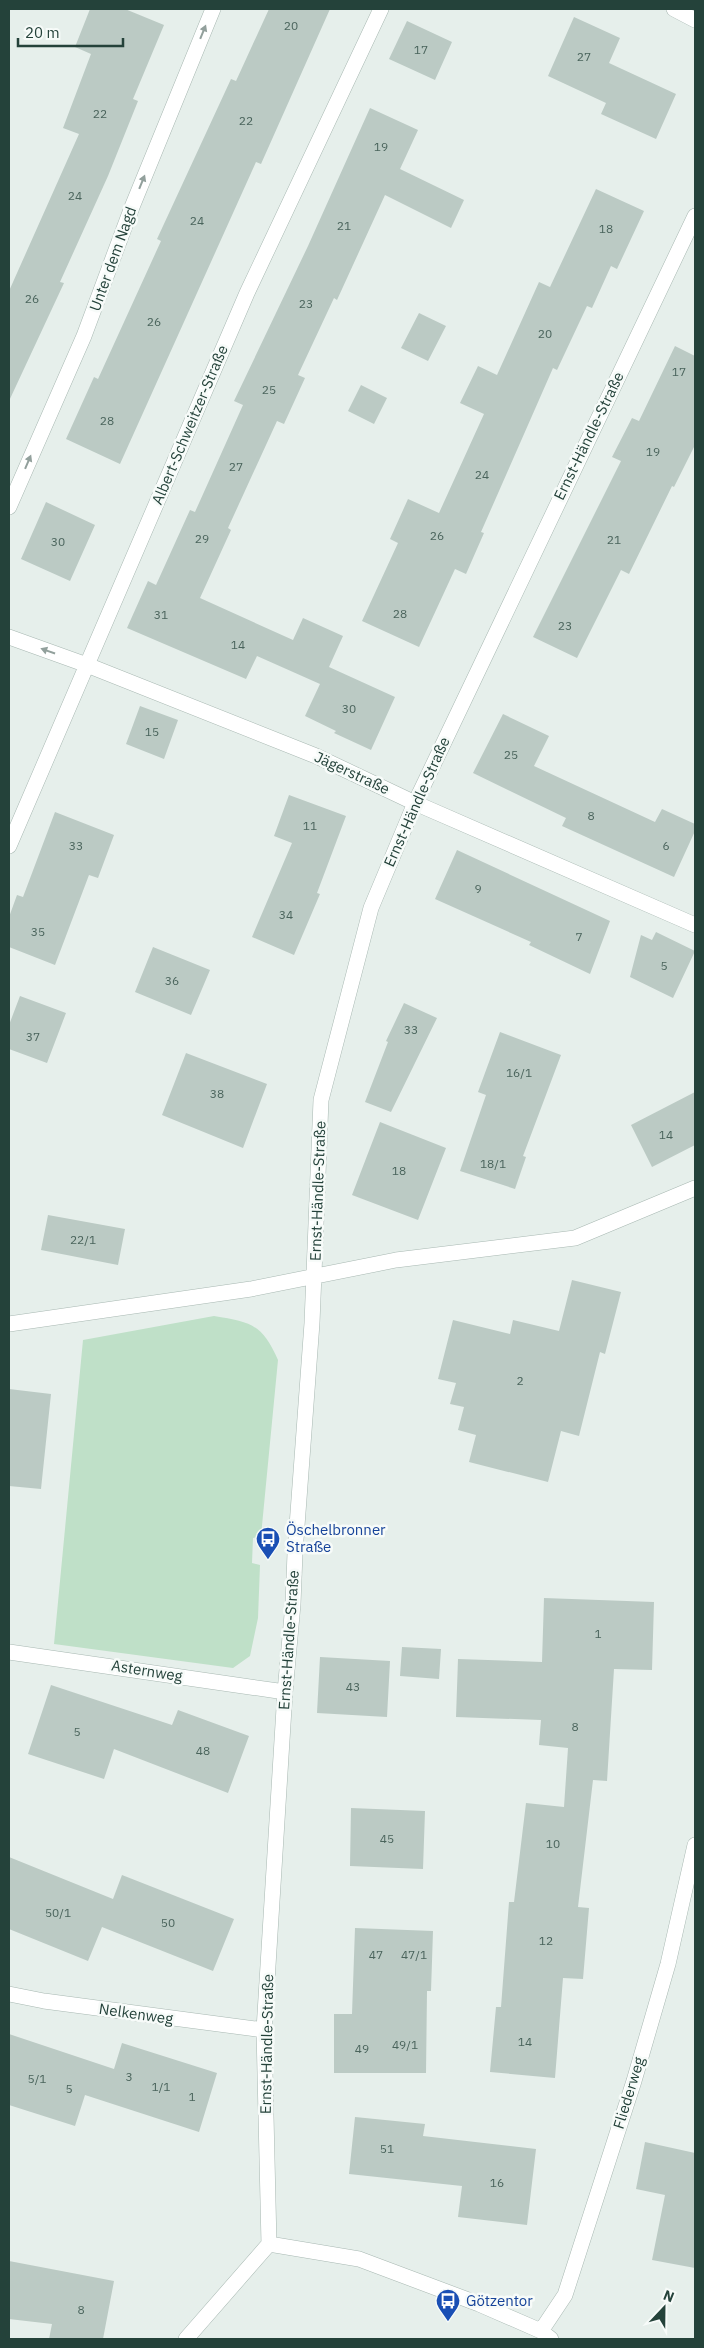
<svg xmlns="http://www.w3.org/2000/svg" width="704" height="2348" viewBox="0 0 704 2348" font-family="'IBM Plex Sans',sans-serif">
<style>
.green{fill:#bfe0c8}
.building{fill:#bbcac4}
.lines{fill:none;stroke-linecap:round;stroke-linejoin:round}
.minor-casing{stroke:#a8b8b2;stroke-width:16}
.minor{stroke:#fff;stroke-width:15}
.oneway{fill:#92a09c}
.labels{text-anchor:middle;stroke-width:5;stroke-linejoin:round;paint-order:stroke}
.number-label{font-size:12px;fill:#4a645c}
.street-label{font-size:15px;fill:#24423a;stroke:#f7fbf9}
.transit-label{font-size:15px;fill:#164399;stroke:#f7fbf9;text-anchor:start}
</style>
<rect width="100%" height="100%" fill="#e6efeb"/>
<path class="green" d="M214 1316C251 1322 262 1324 278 1360L261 1536 253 1538 252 1563 260 1565 258 1618 250 1656 233 1668 54 1644 83 1340Z"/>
<path class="building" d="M90 9H125L164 25 133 99 138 101 108 176 60 282 64 283 9 401V291L79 134 63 128 91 54 75 47Z
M269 9H330L261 164 256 162 120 464 66 439 94 377 98 379 161 241 157 239 231 79 236 81Z
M574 17 620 38 609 63 676 94 656 139 601 114 606 103 548 76Z
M407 21 452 42 435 80 389 59Z
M370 108 418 130 400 169 464 200 451 228 385 195 337 300 334 298 298 375 305 378 284 424 277 421 228 528 231 530 200 598 293 640 303 618 343 636 329 667 395 697 371 750 334 733 336 731 305 716 320 684 257 656 246 679 127 628 148 581 156 585 190 510 195 512 243 405 234 401 308 246Z
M596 189 644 211 617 269 611 266 592 308 587 306 557 370 553 368 481 532 484 533 466 574 455 569 419 647 362 621 398 543 390 539 408 499 439 513 484 414 460 403 478 366 497 375 539 282 550 287Z
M419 313 446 326 428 361 401 348Z
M675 346 695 356V445L674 487 672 486 629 574 621 570 577 658 533 637 621 461 612 457 632 418 639 421Z
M361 385 387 398 374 424 348 411Z
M46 502 95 525 70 581 21 559Z
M140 706 178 720 164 759 126 744Z
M503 714 549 736 534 766 655 822 662 809 695 824V831L674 877 562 826 566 818 473 773Z
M289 795 346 816 317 893 320 894 294 955 252 937 292 843 274 836Z
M55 812 114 835 98 878 89 875 55 965 9 947V917L17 895 23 897Z
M457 850 610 921 590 974 529 945 531 942 435 899Z
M656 932 695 951 673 998 630 977 641 935 652 940Z
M153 947 210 970 191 1015 135 992Z
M20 996 66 1013 47 1063 9 1049V1025Z
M404 1003 437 1018 391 1112 365 1102 388 1042 386 1041Z
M500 1032 561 1055 523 1156 526 1157 515 1189 460 1171 486 1095 478 1092Z
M186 1053 267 1084 243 1148 162 1115Z
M695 1092V1145L652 1167 631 1125Z
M380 1122 446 1148 418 1220 352 1195Z
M48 1215 125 1229 118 1265 41 1250Z
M572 1280 621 1292 605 1354 600 1352 579 1436 561 1431 548 1482 469 1462 476 1435 458 1430 464 1407 450 1404 456 1383 438 1379 453 1320 510 1334 513 1320 559 1331Z
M9 1389 51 1394 41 1489 9 1486Z
M544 1598 654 1602 652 1670 614 1669 607 1781 593 1780 578 1907 589 1908 583 1979 563 1978 555 2078 490 2072 496 2007H501L509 1902H514L526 1803 564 1807 568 1748 539 1745 541 1720 456 1717 458 1659 542 1662Z
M402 1647 441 1649 439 1679 400 1676Z
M320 1657 390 1661 387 1717 317 1713Z
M51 1685 172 1725 178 1710 249 1736 228 1793 114 1749 104 1779 28 1754Z
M351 1808 425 1811 423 1869 350 1866Z
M9 1857 113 1899 122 1875 234 1919 213 1971 102 1927 88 1961 9 1929Z
M355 1928 433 1931 431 1991H427L426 2073H334V2014H352Z
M9 2034 114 2069 122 2043 217 2073 199 2132 85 2095 75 2126 9 2105Z
M355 2117 425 2124 423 2136 536 2149 527 2225 458 2217 462 2186 349 2174Z
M645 2142 695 2153V2268L652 2260 665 2195 636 2189Z
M9 2261 114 2281 103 2339H49L52 2324 9 2319Z"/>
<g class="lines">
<defs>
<path id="minor" d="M674 9 695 20
M9 507 84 336 132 207 213 9
M9 637 87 665 316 756 415 803 695 925
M9 846 247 293 381 9
M9 1324 251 1289 396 1260 575 1238 695 1188
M9 1652 285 1692
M9 1994 44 2001 264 2030
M269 2244 264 2030 285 1692 293 1604 295 1553 312 1323 321 1100 371 908 415 803 695 216
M269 2244 359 2259 479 2304 541 2331 551 2339
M541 2331 565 2295 634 2081 668 1964 695 1845
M186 2339 269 2244"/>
</defs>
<use href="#minor" class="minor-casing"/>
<use href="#minor" class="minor"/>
</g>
<defs><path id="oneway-solid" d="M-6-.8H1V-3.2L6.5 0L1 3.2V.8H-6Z" transform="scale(1.25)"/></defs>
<g class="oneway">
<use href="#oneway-solid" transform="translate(203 32) rotate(-68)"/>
<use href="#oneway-solid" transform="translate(142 182) rotate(-68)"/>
<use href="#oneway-solid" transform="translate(28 462) rotate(-67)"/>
<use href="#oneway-solid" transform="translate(48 651) rotate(-161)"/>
</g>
<defs>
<symbol id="bus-pin" viewBox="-11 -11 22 30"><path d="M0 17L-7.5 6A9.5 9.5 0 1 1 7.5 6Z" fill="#1a4fb4" stroke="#f7fbf9"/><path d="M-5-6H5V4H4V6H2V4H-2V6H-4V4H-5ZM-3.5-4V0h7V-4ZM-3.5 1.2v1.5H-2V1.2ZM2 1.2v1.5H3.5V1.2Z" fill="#fff"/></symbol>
</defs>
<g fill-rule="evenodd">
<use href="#bus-pin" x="254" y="1525" width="28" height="38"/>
<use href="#bus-pin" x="434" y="2287" width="28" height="38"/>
</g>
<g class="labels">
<g class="number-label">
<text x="291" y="30">20</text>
<text x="421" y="54">17</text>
<text x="584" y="61">27</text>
<text x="100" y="118">22</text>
<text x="246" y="125">22</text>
<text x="381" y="151">19</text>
<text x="75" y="200">24</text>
<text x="197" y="225">24</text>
<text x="344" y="230">21</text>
<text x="606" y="233">18</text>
<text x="32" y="303">26</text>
<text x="306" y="308">23</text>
<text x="154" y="326">26</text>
<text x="545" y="338">20</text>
<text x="679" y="376">17</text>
<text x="269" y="394">25</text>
<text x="107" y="425">28</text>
<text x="653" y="456">19</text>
<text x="236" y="471">27</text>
<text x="482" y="479">24</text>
<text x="437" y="540">26</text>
<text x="202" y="543">29</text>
<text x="614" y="544">21</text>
<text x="58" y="546">30</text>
<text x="400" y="618">28</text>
<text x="161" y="619">31</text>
<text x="565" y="630">23</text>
<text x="238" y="649">14</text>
<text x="349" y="713">30</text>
<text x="152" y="736">15</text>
<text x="511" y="759">25</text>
<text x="591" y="820">8</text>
<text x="310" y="830">11</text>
<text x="76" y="850">33</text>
<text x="666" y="850">6</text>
<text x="478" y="893">9</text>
<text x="286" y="919">34</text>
<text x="38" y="936">35</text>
<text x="579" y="941">7</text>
<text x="664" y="970">5</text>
<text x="172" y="985">36</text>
<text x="411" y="1034">33</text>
<text x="33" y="1041">37</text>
<text x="519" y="1077">16/1</text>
<text x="217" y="1098">38</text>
<text x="666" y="1139">14</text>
<text x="493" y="1168">18/1</text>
<text x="399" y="1175">18</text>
<text x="83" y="1244">22/1</text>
<text x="520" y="1385">2</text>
<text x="598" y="1638">1</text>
<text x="353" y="1691">43</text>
<text x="575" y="1731">8</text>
<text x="77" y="1736">5</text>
<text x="203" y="1755">48</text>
<text x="387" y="1843">45</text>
<text x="553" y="1848">10</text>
<text x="58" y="1917">50/1</text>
<text x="168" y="1927">50</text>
<text x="546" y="1945">12</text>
<text x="376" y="1959">47</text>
<text x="414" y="1959">47/1</text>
<text x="525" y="2046">14</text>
<text x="405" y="2049">49/1</text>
<text x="362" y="2053">49</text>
<text x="129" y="2081">3</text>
<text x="37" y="2083">5/1</text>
<text x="161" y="2091">1/1</text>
<text x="69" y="2093">5</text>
<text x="192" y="2101">1</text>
<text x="387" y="2153">51</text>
<text x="497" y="2187">16</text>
<text x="81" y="2314">8</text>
</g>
<g class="street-label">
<text transform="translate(113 259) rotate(-70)" y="5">Unter dem Nagd</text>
<text transform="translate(190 425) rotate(-67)" y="5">Albert-Schweitzer-Straße</text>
<text transform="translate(589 436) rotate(-64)" y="5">Ernst-Händle-Straße</text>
<text transform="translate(352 773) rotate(25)" y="5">Jägerstraße</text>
<text transform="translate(417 802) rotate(-66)" y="5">Ernst-Händle-Straße</text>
<text transform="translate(318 1191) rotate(-88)" y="5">Ernst-Händle-Straße</text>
<text transform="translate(289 1640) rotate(-86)" y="5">Ernst-Händle-Straße</text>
<text transform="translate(147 1671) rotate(9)" y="5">Asternweg</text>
<text transform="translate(136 2014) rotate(8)" y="5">Nelkenweg</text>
<text transform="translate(267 2044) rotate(-89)" y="5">Ernst-Händle-Straße</text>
<text transform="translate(629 2093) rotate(-73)" y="5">Fliederweg</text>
</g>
<g class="transit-label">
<text x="286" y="1535">Öschelbronner<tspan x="286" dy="17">Straße</tspan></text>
<text x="466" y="2306">Götzentor</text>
</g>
</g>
<rect width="704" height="2348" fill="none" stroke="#24423a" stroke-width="20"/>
<g transform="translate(664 2308) rotate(22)" stroke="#f7fbf9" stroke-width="4" paint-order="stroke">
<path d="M0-4L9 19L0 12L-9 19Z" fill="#24423a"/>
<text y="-8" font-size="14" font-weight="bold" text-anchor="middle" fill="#24423a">N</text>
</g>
<path d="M18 38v8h105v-8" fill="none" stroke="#24423a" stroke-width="2.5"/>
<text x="25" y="38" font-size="15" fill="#24423a" stroke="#f7fbf9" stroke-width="4" paint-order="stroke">20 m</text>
</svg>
